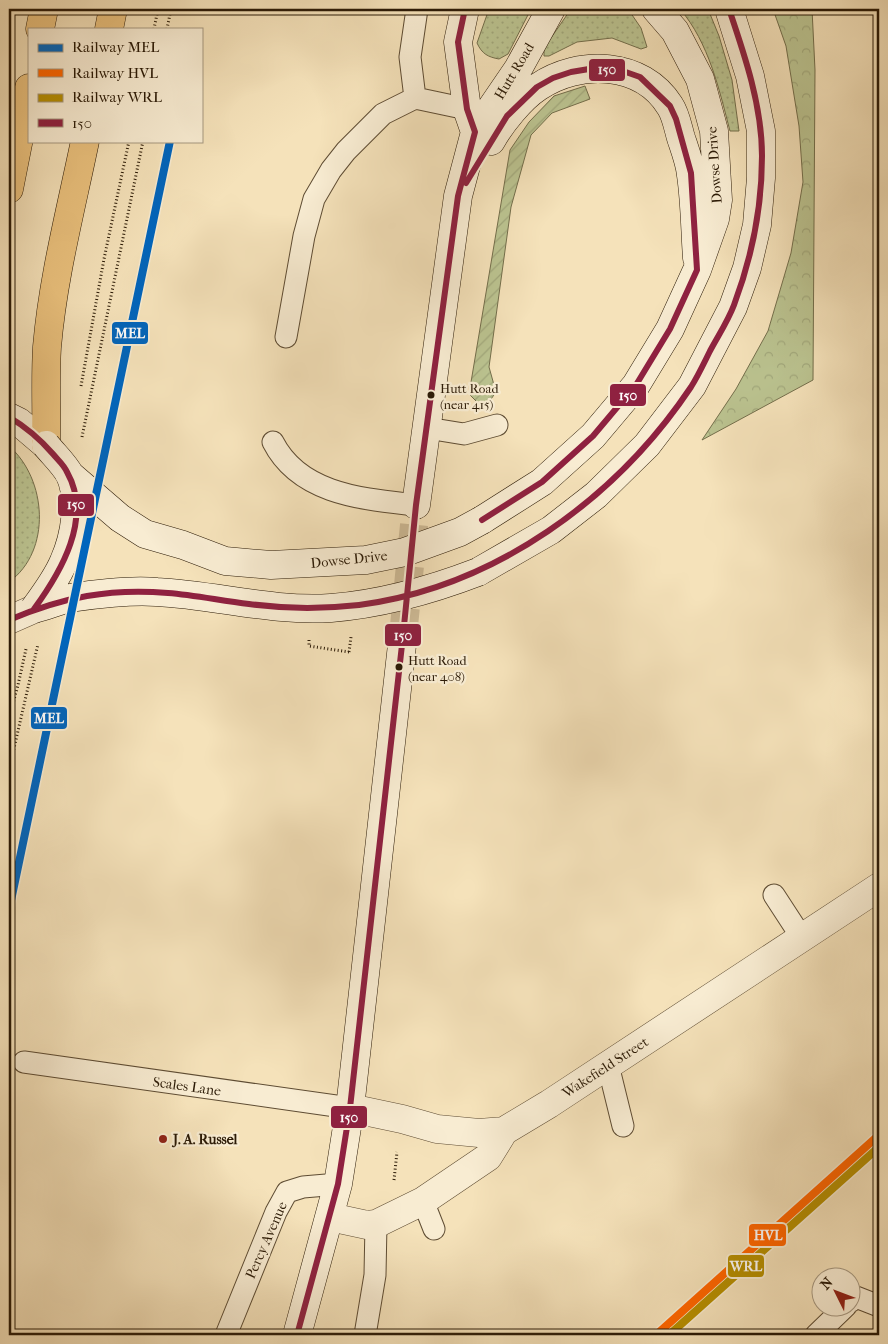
<svg xmlns="http://www.w3.org/2000/svg" width="888" height="1344" viewBox="0 0 888 1344" font-family="'IM FELL French Canon',serif">
<style>
.grass{fill:url(#grass-dots);stroke:#736e4b}
.forest{fill:url(#forest-crowns);stroke:#736e4b}
.garden{fill:url(#garden-furrows);stroke:#736e4b}
.lines{fill:none;stroke-linecap:round;stroke-linejoin:round}
.secondary-tunnel{stroke:#cdba96;stroke-width:28;stroke-dasharray:28 14;stroke-linecap:butt}
.service-casing{stroke:#5e4c33;stroke-width:23}
.minor-casing{stroke:#5e4c33;stroke-width:29}
.tertiary-casing{stroke:#5e4c33;stroke-width:29}
.secondary-casing{stroke:#2b1a06;stroke-width:29}
.trunk-casing{stroke:#2b1a06;stroke-width:29}
.path{stroke:#2b1a06;stroke-width:3;stroke-dasharray:1 2.5;stroke-linecap:butt}
.service{stroke:#f8ecd2;stroke-width:21}
.minor{stroke:#f8ecd2;stroke-width:28}
.tertiary{stroke:#f8ecd2;stroke-width:28}
.secondary{stroke:#f8ecd2;stroke-width:28}
.trunk{stroke:#eac17d;stroke-width:28}
.secondary-bridge-casing{stroke:#2b1a06;stroke-width:29;stroke-linecap:butt}
.path-bridge{stroke:#2b1a06;stroke-width:3;stroke-dasharray:1 2.5;stroke-linecap:butt}
.secondary-bridge{stroke:#f8ecd2;stroke-width:28}
.bus-1-casing{stroke:#f8ecd2;stroke-width:10}
.bus-1{stroke:#8f2140;stroke-width:6}
.rail-1-casing{stroke:#f8ecd2;stroke-width:11}
.rail-2-casing{stroke:#f8ecd2;stroke-width:11}
.rail-3-casing{stroke:#f8ecd2;stroke-width:11}
.rail-1{stroke:#0065bd;stroke-width:8}
.rail-2{stroke:#f60;stroke-width:8}
.rail-3{stroke:#b58e02;stroke-width:8}
.bus-dot{fill:#2b1a06;stroke:#f8ecd2;stroke-width:2}
.poi-dot{fill:#8f2418;stroke:#f8ecd2;stroke-width:2}
.labels{text-anchor:middle;stroke-width:4.5;stroke-linejoin:round;paint-order:stroke}
.bus-label{font-size:13px;fill:#2b1a06;stroke:#f8ecd2;text-anchor:start}
.street-label{font-size:14px;fill:#2b1a06;stroke:#f8ecd2}
.poi-label{font-size:14px;font-weight:bold;fill:#2b1a06;stroke:#f8ecd2;text-anchor:start}
.line-badge{stroke:#f8ecd2;stroke-width:2}
.badge-label{font-size:14px;text-anchor:middle;font-weight:bold;fill:#fff}
</style>
<defs>
<pattern id="grass-dots" width="8" height="8" patternUnits="userSpaceOnUse" patternTransform="scale(1.25)"><rect width="8" height="8" fill="#bbc390"/><path d="M2 2h.1M6 6h.1" fill="none" stroke="#a1a77b" stroke-width="1.8" stroke-linecap="round"/></pattern>
<pattern id="forest-crowns" width="20" height="18" patternUnits="userSpaceOnUse" patternTransform="scale(1.25)"><rect width="20" height="18" fill="#bbc390"/><path d="M2 6a3 3 0 1 1 6 0M12 15a3 3 0 1 1 6 0" fill="none" stroke="#a1a77b"/></pattern>
<pattern id="garden-furrows" width="10" height="10" patternUnits="userSpaceOnUse" patternTransform="scale(1.25)"><rect width="10" height="10" fill="#bbc390"/><path d="M-1 1l2-2M0 10L10 0M9 11l2-2" fill="none" stroke="#a1a77b"/></pattern>
</defs>
<rect width="100%" height="100%" fill="#f5e2ba"/>
<filter id="stains"><feTurbulence type="fractalNoise" baseFrequency=".004" numOctaves="4"/><feColorMatrix values="0 0 0 0 .2 0 0 0 0 .09 0 0 0 0 .02 0 0 0 .5 -.17"/></filter>
<radialGradient id="worn" r=".72"><stop offset=".6" stop-color="#630" stop-opacity="0"/><stop offset="1" stop-color="#630" stop-opacity=".3"/></radialGradient>
<path class="grass" d="M489 9H531L508 54 499 59C488 57 482 54 477 43Z
M571 9H628L641 28 647 47 641 49 612 38 577 42 549 56H544V48Z
M680 9H708L719 36 732 80 739 131H730C719 89 709 43 680 9Z
M9 446C47 479 52 551 9 582Z"/>
<path class="forest" d="M773 9H812L815 70 813 380 702 440 736 389 768 331 791 253 803 182 799 126 786 46Z"/>
<path class="garden" d="M585 86 590 99 552 113 531 135 511 207 489 367 496 392 489 402 478 403 469 394 510 150 529 122 554 96Z"/>
<g class="lines">
<path class="secondary-tunnel" d="M403 636 416 505"/>
<defs>
<path id="service" d="M415 98 410 57 417 9
M286 337 304 236 314 199 331 170 346 151 383 114 415 98 467 109
M427 428 464 434 497 425
M273 442C300 495 364 499 416 505
M774 895 802 938
M24 1062 350 1108
M608 1065 623 1126
M423 1201 434 1229
M850 1302 856 1297 879 1306
M226 1335 276 1212 287 1192 303 1187 338 1184
M365 1335 375 1275 376 1224
M816 1335 846 1306"/>
<path id="minor" d="M350 1108 402 1119 437 1129 479 1133 504 1131
M330 1217 367 1225 376 1224 423 1201 488 1157 504 1131 549 1104 879 887"/>
<path id="tertiary" d="M9 620 34 609"/>
<path id="secondary" d="M465 9 458 42 467 109 475 132
M491 141C501 123 521 98 538 87 579 59 642 61 670 106 676 115 678 128 681 138 685 150 690 163 691 175 695 202 695 231 697 258
M9 417 19 422 46 445
M416 505 458 196 475 132 518 69 551 9
M482 520 542 482 593 436 636 385 670 329 697 270 715 219 718 200 714 131 700 79 675 31 656 9
M478 572 551 530 596 495 647 445 692 386 733 307 747 268 757 225 761 178V131L750 76 729 9
M297 1335 338 1184 350 1108 403 636"/>
<path id="trunk" d="M40 29 44 9
M109 29 113 9
M9 189 29 88
M46 445C47 412 45 379 47 347 53 277 71 209 85 141"/>
</defs>
<use href="#service" class="service-casing"/>
<use href="#minor" class="minor-casing"/>
<use href="#tertiary" class="tertiary-casing"/>
<use href="#secondary" class="secondary-casing"/>
<use href="#trunk" class="trunk-casing"/>
<path class="path" d="M154 29 158 9
M167 29 171 9
M81 386 104 259 129 141
M82 437 143 141
M309 640V646L349 652
M9 718 18 685 26 649
M9 770 38 644
M394 1180 397 1152"/>
<use href="#service" class="service"/>
<use href="#minor" class="minor"/>
<use href="#tertiary" class="tertiary"/>
<use href="#secondary" class="secondary"/>
<use href="#trunk" class="trunk"/>
<defs>
<path id="secondary-bridge" d="M69 474 120 518 145 534 183 545 225 561 271 565 366 560 405 552 460 532 482 520
M34 609C46 606 58 601 70 598 95 594 133 590 157 592 216 595 272 612 331 608 382 604 431 590 478 572
M34 609C45 594 57 578 64 561 75 536 81 500 70 475 64 464 53 454 46 445"/>
</defs>
<use href="#secondary-bridge" class="secondary-bridge-casing"/>
<path class="path-bridge" d="M349 652 351 637"/>
<use href="#secondary-bridge" class="secondary-bridge"/>
<defs>
<path id="bus-1" d="M466 183 507 116 537 87 553 78 571 72 589 69 620 70 640 77 670 106 676 119 691 173 697 270 670 329 636 385 593 436 542 482 482 520
M9 417C26 427 40 439 53 454 58 460 64 465 67 472 93 518 61 572 34 609
M9 620C63 597 110 588 168 593 195 595 222 601 249 604 286 609 323 609 359 605 495 587 616 499 691 387 698 376 704 363 710 351 718 336 728 321 734 305 752 257 762 207 762 156 762 106 745 56 729 9
M297 1335 338 1184 350 1108 403 636 416 505 458 196 475 132 467 109 458 42 465 9"/>
</defs>
<use href="#bus-1" class="bus-1-casing"/>
<use href="#bus-1" class="bus-1"/>
<defs>
<path id="rail-1" d="M9 910 170 141"/>
<path id="rail-2" d="M656 1335 879 1135"/>
<path id="rail-3" d="M669 1335 879 1147"/>
</defs>
<use href="#rail-1" class="rail-1-casing"/>
<use href="#rail-2" class="rail-2-casing"/>
<use href="#rail-3" class="rail-3-casing"/>
<use href="#rail-1" class="rail-1"/>
<use href="#rail-2" class="rail-2"/>
<use href="#rail-3" class="rail-3"/>
</g>
<g class="bus-dot">
<circle cx="431" cy="395" r="4.5"/>
<circle cx="399" cy="667" r="4.5"/>
</g>
<circle class="poi-dot" cx="163" cy="1139" r="5"/>
<g class="labels">
<g class="bus-label">
<text x="440" y="393">Hutt Road<tspan x="440" dy="16">(near 415)</tspan></text>
<text x="408" y="665">Hutt Road<tspan x="408" dy="16">(near 408)</tspan></text>
</g>
<g class="street-label">
<text transform="translate(514 71) rotate(-59)" y="5">Hutt Road</text>
<text transform="translate(714 165) rotate(-94)" y="5">Dowse Drive</text>
<text transform="translate(349 559) rotate(-6)" y="5">Dowse Drive</text>
<text transform="translate(605 1067) rotate(-33)" y="5">Wakefield Street</text>
<text transform="translate(187 1086) rotate(8)" y="5">Scales Lane</text>
<text transform="translate(266 1240) rotate(-66)" y="5">Percy Avenue</text>
</g>
<g class="poi-label">
<text x="173" y="1144">J. A. Russel</text>
</g>
</g>
<g class="line-badge">
<rect x="588" y="58" width="38" height="24" rx="5" fill="#8f2140"/>
<rect x="111" y="321" width="38" height="24" rx="5" fill="#0065bd"/>
<rect x="609" y="383" width="38" height="24" rx="5" fill="#8f2140"/>
<rect x="57" y="493" width="38" height="24" rx="5" fill="#8f2140"/>
<rect x="384" y="623" width="38" height="24" rx="5" fill="#8f2140"/>
<rect x="30" y="706" width="38" height="24" rx="5" fill="#0065bd"/>
<rect x="330" y="1105" width="38" height="24" rx="5" fill="#8f2140"/>
<rect x="748" y="1223" width="39" height="24" rx="5" fill="#f60"/>
<rect x="727" y="1254" width="38" height="24" rx="5" fill="#b58e02"/>
</g>
<g class="badge-label">
<text x="607" y="74">150</text>
<text x="130" y="338">MEL</text>
<text x="628" y="400">150</text>
<text x="76" y="509">150</text>
<text x="403" y="640">150</text>
<text x="49" y="723">MEL</text>
<text x="349" y="1122">150</text>
<text x="768" y="1240">HVL</text>
<text x="746" y="1271">WRL</text>
</g>
<rect width="888" height="1344" fill="none" stroke="#f5e2ba" stroke-width="30"/>
<rect x="10" y="10" width="868" height="1324" fill="none" stroke="#2b1a06" stroke-width="2.5"/>
<rect x="15" y="15" width="858" height="1314" fill="none" stroke="#2b1a06"/>
<rect x="28" y="28" width="175" height="115" fill="#f8ecd2" stroke="#a69880"/>
<rect x="38" y="44" width="25" height="8" fill="#0065bd" stroke="#a69880"/>
<text x="72" y="52" font-size="15" fill="#2b1a06">Railway MEL</text>
<rect x="38" y="69" width="25" height="8" fill="#ff6600" stroke="#a69880"/>
<text x="72" y="78" font-size="15" fill="#2b1a06">Railway HVL</text>
<rect x="38" y="94" width="25" height="8" fill="#b58e02" stroke="#a69880"/>
<text x="72" y="102" font-size="15" fill="#2b1a06">Railway WRL</text>
<rect x="38" y="119" width="25" height="8" fill="#8f2140" stroke="#a69880"/>
<text x="72" y="128" font-size="15" fill="#2b1a06">150</text>
<g transform="translate(836 1292) rotate(312)"><circle r="24" fill="#f8ecd2" stroke="#a69880"/>
<path d="M0-4L9 19L0 12L-9 19Z" fill="#8f2418"/>
<text y="-8" font-size="14" font-weight="bold" text-anchor="middle" fill="#2b1a06">N</text>
</g>
<rect width="100%" height="100%" filter="url(#stains)"/>
<rect width="100%" height="100%" fill="url(#worn)"/>
</svg>
